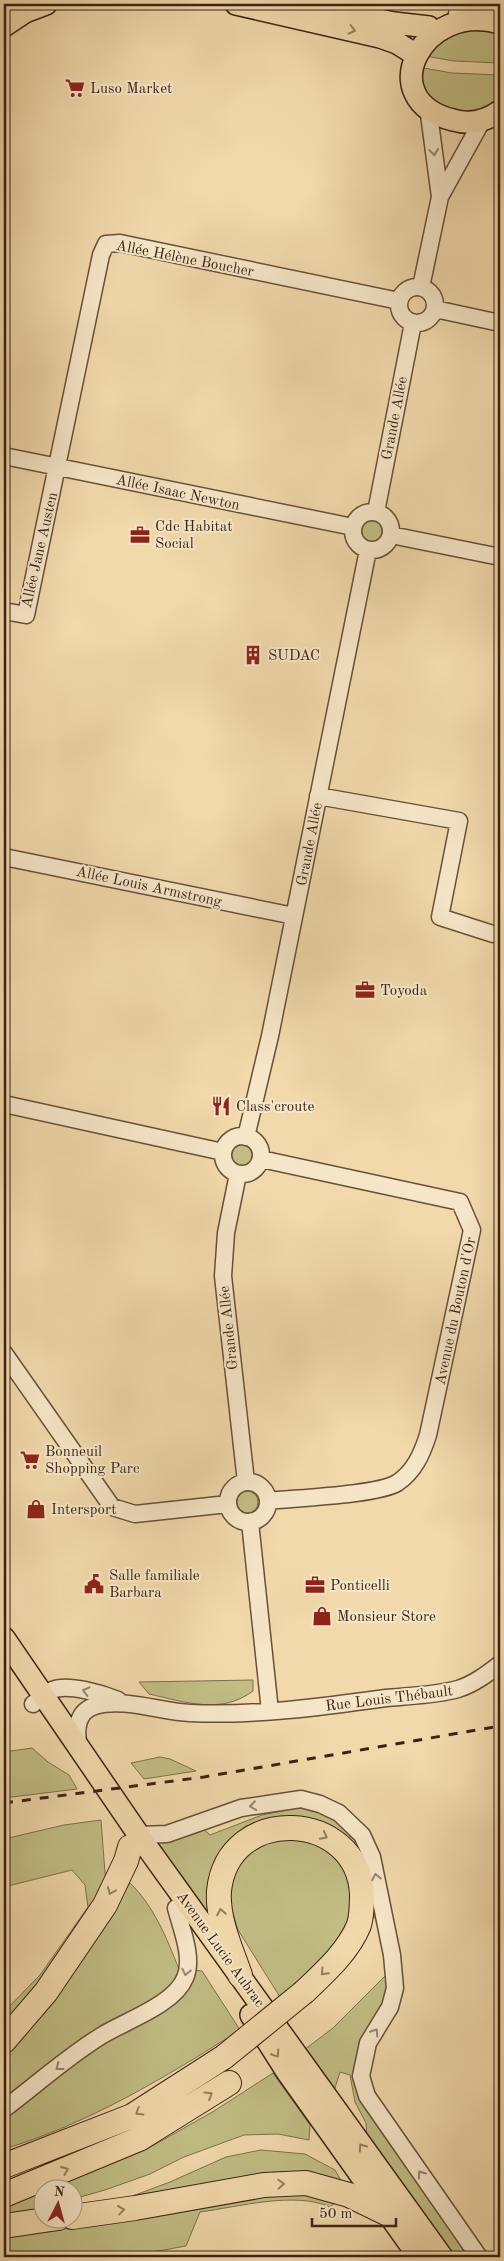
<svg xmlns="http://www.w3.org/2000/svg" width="504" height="2261" viewBox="0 0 504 2261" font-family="'Old Standard TT',serif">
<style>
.green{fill:#c1bd84;stroke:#7e704b}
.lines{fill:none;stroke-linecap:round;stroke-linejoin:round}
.minor-casing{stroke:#685038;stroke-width:19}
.major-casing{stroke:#3a2312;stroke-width:24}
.highway-casing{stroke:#3a2312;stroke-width:26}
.minor{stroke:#f6e6c8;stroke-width:16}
.major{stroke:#f1d9ab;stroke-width:21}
.highway{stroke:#f1d9ab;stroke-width:24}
.rail{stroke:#3a2312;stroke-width:3;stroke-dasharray:9 9;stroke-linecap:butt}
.highway-bridge-casing{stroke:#3a2312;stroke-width:26;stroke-linecap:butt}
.highway-bridge{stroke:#f1d9ab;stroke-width:24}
.oneway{stroke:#967e5e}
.oneway2{stroke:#98846d}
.labels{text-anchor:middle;stroke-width:4;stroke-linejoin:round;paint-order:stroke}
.poi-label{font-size:15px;fill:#3a2312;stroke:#f6e6c8;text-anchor:start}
.street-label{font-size:15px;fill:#3a2312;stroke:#f6e6c8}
</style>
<rect width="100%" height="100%" fill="#f1d9ab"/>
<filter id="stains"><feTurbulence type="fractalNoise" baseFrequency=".004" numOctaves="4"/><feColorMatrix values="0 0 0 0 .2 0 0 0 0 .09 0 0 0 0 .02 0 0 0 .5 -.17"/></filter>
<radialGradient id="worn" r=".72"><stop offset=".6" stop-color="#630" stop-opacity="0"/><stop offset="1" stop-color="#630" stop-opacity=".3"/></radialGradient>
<path class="green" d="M440 27 500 33V63L454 61 425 56Z
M418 67 452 73 500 75V102L485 113 445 111 425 93Z
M360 531a11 11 0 1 1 22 0a11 11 0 1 1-22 0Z
M231 1155a11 11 0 1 1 22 0a11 11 0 1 1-22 0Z
M236 1502a11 11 0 1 1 22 0a11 11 0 1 1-22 0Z
M253 1680V1691C221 1715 185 1702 149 1694L139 1682Z
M32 1748 48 1762 69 1775 77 1789 4 1798V1752Z
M160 1757 170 1759 196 1771 144 1779 131 1763Z
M307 1806 325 1811 356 1835 365 1854 379 1914 371 1920 366 1873 284 1819 208 1894V1916L147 1838 200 1826 210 1835 262 1815Z
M101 1820 106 1886 102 1896 4 2029V2012L40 1975 88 1907 85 1885 72 1870 4 1887V1839L64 1825Z
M274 1840C289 1840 306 1837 320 1844 351 1860 358 1907 342 1935 328 1960 301 1979 280 1997L238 1930 228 1897 231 1877 246 1853Z
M130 1883C156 1908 169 1944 182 1977L165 1995 4 2101V2049Z
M195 1970 202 1971 240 2030C166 2077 88 2124 4 2149V2118L105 2042Z
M389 1972 391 1990 356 2072 475 2257H452L367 2139 366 2123 355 2102 350 2075 340 2072 333 2094 304 2050 333 2028Z
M273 2073 310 2125 309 2140 278 2134 244 2135 184 2157 150 2174 105 2190 73 2199 72 2188H51L147 2149 214 2111Z
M261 2150 305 2154 335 2170 344 2186 98 2209 170 2182 226 2157Z
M280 2191 338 2200 330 2207C295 2191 238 2207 200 2212L186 2246 124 2257H4V2234L91 2224Z
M42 2192V2208L4 2215V2205Z"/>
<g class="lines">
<defs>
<path id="minor" d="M493 4 500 23
M457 13 466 4
M428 107 440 197
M399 305a18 18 0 1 1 36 0a18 18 0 1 1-36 0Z
M421 287 440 197 482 121
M435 309 500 323
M4 456 353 527
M353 531a19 19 0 1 1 38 0a19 19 0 1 1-38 0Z
M376 512 413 323
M391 535 500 557
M4 611 26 615 101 255 106 244 120 243 399 301
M318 796 459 821 440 917 493 934
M4 857 294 916
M4 1104 223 1152
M223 1155a19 19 0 1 1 38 0a19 19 0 1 1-38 0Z
M246 1137 270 1036 368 550
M261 1159 460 1202 472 1230 428 1435C422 1454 414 1472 397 1483 377 1495 295 1498 268 1501
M238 1174 226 1233 223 1276 246 1482
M4 1353 112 1507 135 1514 228 1504
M228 1502a20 20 0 1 1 40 0a20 20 0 1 1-40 0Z
M250 1522 270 1711
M33 1704C39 1700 46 1692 52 1690 68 1683 103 1694 118 1700
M79 1746C75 1730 77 1711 95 1706 122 1697 162 1712 190 1713 255 1716 321 1707 386 1698 407 1696 438 1695 458 1689 474 1684 487 1674 500 1664
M133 1843 139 1835 167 1834 241 1808 301 1799 320 1804 339 1813 362 1835 372 1857 392 1955 395 1988 390 2007 368 2043 361 2076 367 2096 479 2257
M4 2109C36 2085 67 2057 101 2036 125 2021 174 2005 185 1978 194 1958 181 1928 176 1908"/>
<path id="major" d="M236 4 380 37 397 43 413 53
M316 7 394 23 429 27
M500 23C423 0 371 100 453 120 470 125 486 121 500 111
M4 26 25 12 46 4
M4 1638 147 1847 442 2257
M251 2015 287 2072 419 2257"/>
<path id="highway" d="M240 1975C231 1949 217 1919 219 1891 228 1803 358 1810 362 1894 362 1904 362 1915 359 1925 348 1952 324 1973 304 1992
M4 2041 46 1992 105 1905 126 1861 130 1847
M4 2166 132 2116 224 2057
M4 2195 139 2139 229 2083
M72 2217 135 2208 264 2185 306 2183 349 2195 388 2214
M4 2226 58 2218"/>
</defs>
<use href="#minor" class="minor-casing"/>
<use href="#major" class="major-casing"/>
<use href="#highway" class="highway-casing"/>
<use href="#minor" class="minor"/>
<use href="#major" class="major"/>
<use href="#highway" class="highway"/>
<path class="rail" d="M4 1803 204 1777 500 1726"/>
<defs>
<path id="highway-bridge" d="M224 2057 304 1992"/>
</defs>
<use href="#highway-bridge" class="highway-bridge-casing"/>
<use href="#highway-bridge" class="highway-bridge"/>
</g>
<defs><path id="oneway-chevron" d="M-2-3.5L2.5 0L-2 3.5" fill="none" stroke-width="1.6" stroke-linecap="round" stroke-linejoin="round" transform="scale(1.25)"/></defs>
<g class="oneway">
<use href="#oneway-chevron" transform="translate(352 30) rotate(14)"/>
<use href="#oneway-chevron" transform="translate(324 1836) rotate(28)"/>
<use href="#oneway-chevron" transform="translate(111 1891) rotate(113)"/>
<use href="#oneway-chevron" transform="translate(221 1912) rotate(-100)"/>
<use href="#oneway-chevron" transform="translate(324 1972) rotate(133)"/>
<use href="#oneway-chevron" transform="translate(276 2054) rotate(57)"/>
<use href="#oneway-chevron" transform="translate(209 2095) rotate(-32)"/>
<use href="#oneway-chevron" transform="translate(139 2112) rotate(148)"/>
<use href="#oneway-chevron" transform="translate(362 2147) rotate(-126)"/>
<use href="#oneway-chevron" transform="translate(65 2170) rotate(-23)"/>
<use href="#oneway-chevron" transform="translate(281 2184) rotate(-3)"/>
<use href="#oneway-chevron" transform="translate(121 2210) rotate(-7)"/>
</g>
<g class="oneway2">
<use href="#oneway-chevron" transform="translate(434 152) rotate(82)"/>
<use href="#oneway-chevron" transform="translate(86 1691) rotate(-166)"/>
<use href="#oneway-chevron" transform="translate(253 1806) rotate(172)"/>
<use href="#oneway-chevron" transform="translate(376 1877) rotate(-101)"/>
<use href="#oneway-chevron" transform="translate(186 1972) rotate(102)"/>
<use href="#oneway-chevron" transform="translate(375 2032) rotate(-57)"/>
<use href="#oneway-chevron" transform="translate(59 2067) rotate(143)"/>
<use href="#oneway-chevron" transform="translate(421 2174) rotate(-126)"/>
</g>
<defs>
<symbol id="supermarket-bare" viewBox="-9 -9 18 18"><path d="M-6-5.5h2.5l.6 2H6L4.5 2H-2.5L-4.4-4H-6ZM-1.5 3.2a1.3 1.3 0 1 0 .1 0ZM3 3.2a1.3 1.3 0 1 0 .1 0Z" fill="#8f2418" stroke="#f6e6c8" stroke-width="2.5" paint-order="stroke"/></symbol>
<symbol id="office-bare" viewBox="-9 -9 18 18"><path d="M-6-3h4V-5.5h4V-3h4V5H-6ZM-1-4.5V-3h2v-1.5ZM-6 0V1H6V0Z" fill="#8f2418" stroke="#f6e6c8" stroke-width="2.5" paint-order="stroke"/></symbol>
<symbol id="building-bare" viewBox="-9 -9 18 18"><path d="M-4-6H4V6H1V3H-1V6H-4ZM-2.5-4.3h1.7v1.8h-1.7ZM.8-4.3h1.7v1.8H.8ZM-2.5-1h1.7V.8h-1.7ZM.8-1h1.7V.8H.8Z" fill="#8f2418" stroke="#f6e6c8" stroke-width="2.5" paint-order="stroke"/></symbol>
<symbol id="restaurant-bare" viewBox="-9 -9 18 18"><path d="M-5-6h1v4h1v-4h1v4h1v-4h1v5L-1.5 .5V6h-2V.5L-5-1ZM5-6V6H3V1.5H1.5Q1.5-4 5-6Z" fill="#8f2418" stroke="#f6e6c8" stroke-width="2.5" paint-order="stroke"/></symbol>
<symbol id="shop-bare" viewBox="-9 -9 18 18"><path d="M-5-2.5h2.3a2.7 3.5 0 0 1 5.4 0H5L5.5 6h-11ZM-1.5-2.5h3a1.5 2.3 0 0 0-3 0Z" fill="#8f2418" stroke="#f6e6c8" stroke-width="2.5" paint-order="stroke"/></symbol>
<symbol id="civic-bare" viewBox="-9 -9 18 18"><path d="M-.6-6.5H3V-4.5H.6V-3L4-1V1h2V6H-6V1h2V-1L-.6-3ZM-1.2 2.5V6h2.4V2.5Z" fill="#8f2418" stroke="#f6e6c8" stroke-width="2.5" paint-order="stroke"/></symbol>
</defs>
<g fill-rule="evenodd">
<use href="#supermarket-bare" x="61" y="74" width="28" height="28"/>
<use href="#office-bare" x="126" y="521" width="28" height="28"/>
<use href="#building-bare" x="239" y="641" width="28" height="28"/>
<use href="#office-bare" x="351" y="976" width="28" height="28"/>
<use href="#restaurant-bare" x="207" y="1092" width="28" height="28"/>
<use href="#supermarket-bare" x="16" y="1446" width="28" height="28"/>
<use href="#shop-bare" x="22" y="1495" width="28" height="28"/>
<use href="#civic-bare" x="80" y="1570" width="28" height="28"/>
<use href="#office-bare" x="301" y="1571" width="28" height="28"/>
<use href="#shop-bare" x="308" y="1602" width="28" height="28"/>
</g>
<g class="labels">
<g class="poi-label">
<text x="90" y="93">Luso Market</text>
<text x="155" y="531">Cdc Habitat<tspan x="155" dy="17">Social</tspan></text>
<text x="268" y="660">SUDAC</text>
<text x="380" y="995">Toyoda</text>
<text x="236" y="1111">Class'croute</text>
<text x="45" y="1456">Bonneuil<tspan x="45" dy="17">Shopping Parc</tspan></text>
<text x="51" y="1514">Intersport</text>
<text x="109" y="1580">Salle familiale<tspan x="109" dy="17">Barbara</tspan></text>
<text x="330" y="1590">Ponticelli</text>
<text x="337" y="1621">Monsieur Store</text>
</g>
<g class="street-label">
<text transform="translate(185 258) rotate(11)" y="5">Allée Hélène Boucher</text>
<text transform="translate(394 418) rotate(-79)" y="5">Grande Allée</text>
<text transform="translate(178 492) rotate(12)" y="5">Allée Isaac Newton</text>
<text transform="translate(39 550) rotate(-77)" y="5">Allée Jane Austen</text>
<text transform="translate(309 844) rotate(-79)" y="5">Grande Allée</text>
<text transform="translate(149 886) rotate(12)" y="5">Allée Louis Armstrong</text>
<text transform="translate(455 1311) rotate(-78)" y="5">Avenue du Bouton d'Or</text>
<text transform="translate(228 1328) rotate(-96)" y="5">Grande Allée</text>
<text transform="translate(389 1698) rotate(-7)" y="5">Rue Louis Thébault</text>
<text transform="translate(221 1949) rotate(54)" y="5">Avenue Lucie Aubrac</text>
</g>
</g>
<rect width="504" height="2261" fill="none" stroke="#f1d9ab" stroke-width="20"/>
<rect x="5" y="5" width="494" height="2251" fill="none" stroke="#3a2312" stroke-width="2.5"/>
<rect x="10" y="10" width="484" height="2241" fill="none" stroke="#3a2312"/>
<g transform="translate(58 2204) rotate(6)"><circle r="24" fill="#f6e6c8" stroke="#ab987f"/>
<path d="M0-4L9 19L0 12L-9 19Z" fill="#8f2418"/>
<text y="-8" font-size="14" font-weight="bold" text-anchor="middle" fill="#3a2312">N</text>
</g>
<path d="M312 2218v8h84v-8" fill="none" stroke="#3a2312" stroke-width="2.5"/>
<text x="319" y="2218" font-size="15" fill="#3a2312" stroke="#f6e6c8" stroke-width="4" paint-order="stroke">50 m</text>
<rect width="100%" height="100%" filter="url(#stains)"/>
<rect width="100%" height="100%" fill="url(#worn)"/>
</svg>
